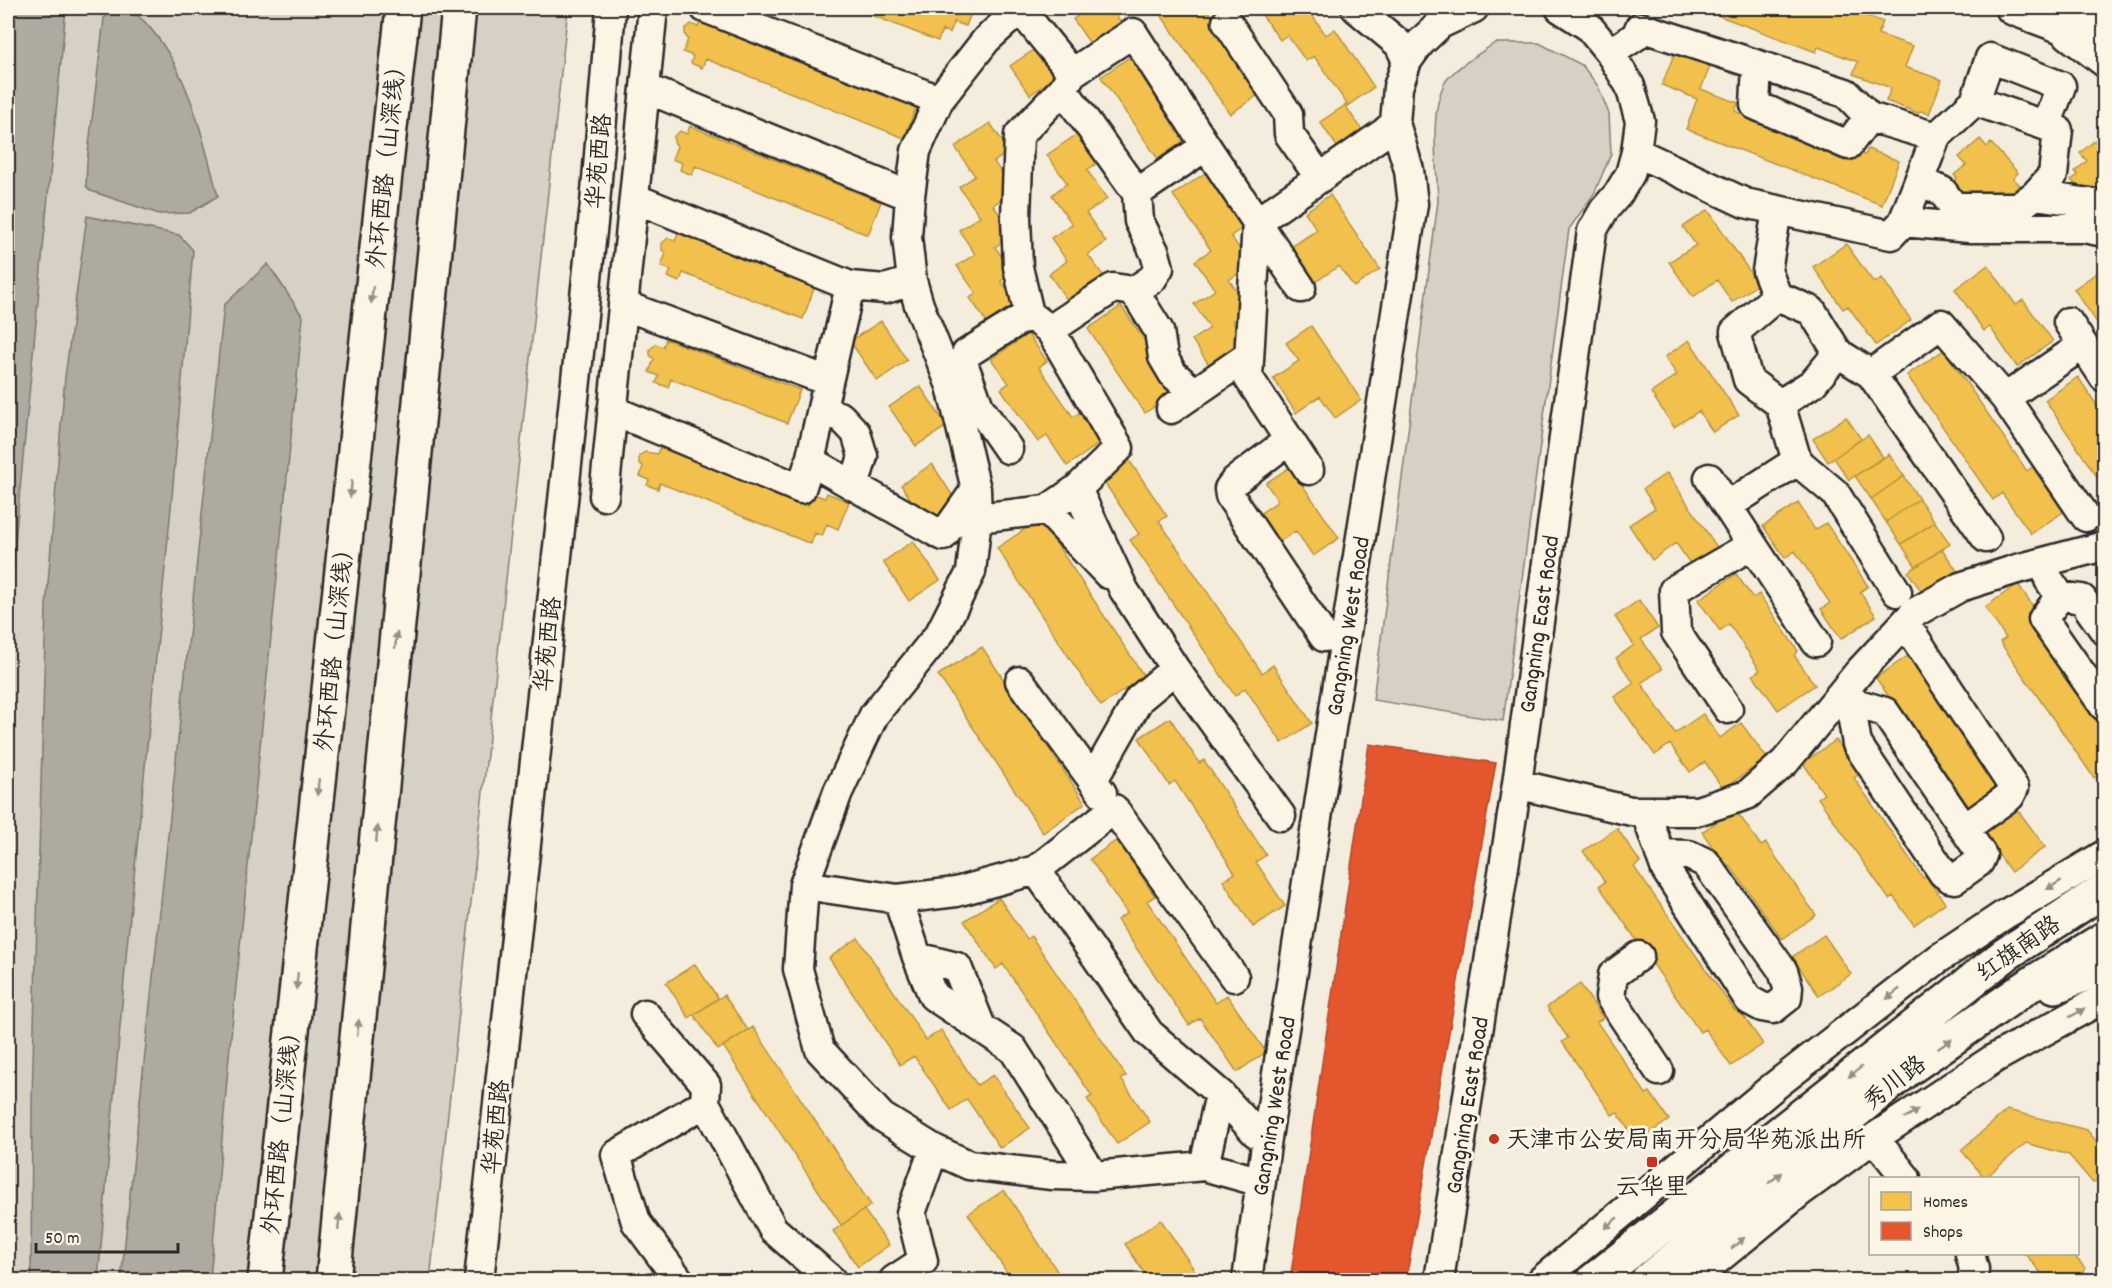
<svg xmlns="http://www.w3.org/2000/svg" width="2112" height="1288" viewBox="0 0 2112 1288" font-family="Dekko,'LXGW WenKai TC',sans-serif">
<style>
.green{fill:#d6d1c4;stroke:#807e78;stroke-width:1.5}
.water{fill:#afaaa0;stroke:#7a7771;stroke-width:1.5}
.homes{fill:#f2c14e;stroke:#b69444;stroke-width:1.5}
.shops{fill:#e4572e;stroke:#ac4a2d;stroke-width:1.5}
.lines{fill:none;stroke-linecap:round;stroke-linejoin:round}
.minor-casing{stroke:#2b2b2b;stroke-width:33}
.major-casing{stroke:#2b2b2b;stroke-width:38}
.highway-casing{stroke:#2b2b2b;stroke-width:38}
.minor{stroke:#fcf5e5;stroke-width:28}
.major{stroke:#fcf5e5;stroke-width:33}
.highway{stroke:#fcf5e5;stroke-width:33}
.oneway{fill:#949088}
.poi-dot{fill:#c8321e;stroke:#fcf5e5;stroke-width:2}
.labels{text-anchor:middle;stroke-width:6;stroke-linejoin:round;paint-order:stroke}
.street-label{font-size:24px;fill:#2b2b2b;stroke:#fcf5e5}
.poi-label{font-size:24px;fill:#2b2b2b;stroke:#fcf5e5;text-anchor:start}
</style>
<rect width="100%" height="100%" fill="#f4edde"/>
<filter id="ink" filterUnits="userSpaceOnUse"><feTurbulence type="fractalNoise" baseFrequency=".0167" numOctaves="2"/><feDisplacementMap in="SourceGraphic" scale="12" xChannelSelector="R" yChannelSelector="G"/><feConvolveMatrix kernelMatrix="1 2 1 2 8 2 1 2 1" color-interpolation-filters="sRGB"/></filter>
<g filter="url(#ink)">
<path class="green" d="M24 8H568L430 1280H8V216Z
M1495 43H1539L1582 65 1598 86 1609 114 1611 154 1594 194 1569 229 1503 721 1373 700 1438 201C1437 166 1429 115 1444 84 1451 70 1482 52 1495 43Z"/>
<path class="water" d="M12 8H66L16 531 8 658V58Z
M116 10C120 10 126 10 130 11 138 14 146 23 151 29 190 75 203 139 218 196L190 213 159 214 91 191 86 186 87 162 104 18Z
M87 216 179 235 193 250 171 508 127 946 98 1280H31L32 1097 46 607 65 377Z
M268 264 303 317 229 1056 210 1280H121L224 305Z"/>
<path class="homes" d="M853 8H973L966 26 954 22 950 33 942 30 938 41Z
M1090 8H1110L1124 26 1093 48 1073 19Z
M1156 8H1206L1264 91 1230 114Z
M1257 8H1296L1301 16 1309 11 1326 35 1335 29 1374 87 1346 107 1365 134 1340 151 1320 122 1347 104 1314 56 1306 61 1287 35 1280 40Z
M1698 8H1826L1827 10 1828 8H1845L1883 22 1878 34 1913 46 1905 67 1942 80 1929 114 1921 111 1918 113 1886 101 1891 88 1853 74 1858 62 1818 47 1816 52Z
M701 19 917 105 904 138 706 59 702 68 691 63 693 56 683 52 688 39 685 35V29L691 24 698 27Z
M1678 44 1711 64 1701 89 1738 103 1735 111 1852 157 1854 151 1865 155 1868 149 1899 161 1882 205 1686 129 1697 99 1662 85Z
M1041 45 1061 73 1030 95 1010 66Z
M1137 52 1194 133 1158 159 1101 77Z
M990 123 1009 151 994 162 1014 191 993 205 1013 234 995 247 1013 273 1001 281 1020 309 991 329 970 298 976 293 957 266 975 254 959 230 980 216 959 187 975 176 955 147Z
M690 126 881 202 868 235 695 166 692 175 680 170 682 163 672 159 677 146 674 142V136L680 131 687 134Z
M1083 130 1103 159 1087 170 1107 199 1086 213 1106 242 1088 255 1105 278 1069 303 1049 274 1067 261 1051 238 1072 224 1052 195 1067 183 1047 155Z
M2101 135 2104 139V202L2078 187 2071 180 2078 175 2075 171 2087 161 2080 153Z
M1980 139 1987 147 1991 143 2018 173 2013 178 2020 185 2006 197 2000 191 1981 208 1957 191 1951 184 1957 178 1954 175 1966 165 1959 157Z
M1208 171 1246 225 1231 236 1250 265 1229 280 1249 308 1232 321 1248 344 1212 369 1192 340 1210 328 1194 304 1215 290 1195 261 1211 250 1173 195Z
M1330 195 1380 269 1354 287 1339 266 1315 282 1291 247 1317 230 1305 212Z
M1708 210 1758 284 1732 302 1717 280 1693 297 1669 262 1696 245 1683 227Z
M678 233 815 286 803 319 683 273 679 282 668 277 671 270 661 266 666 253 662 250V243L668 238 675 241Z
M1846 244 1874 283 1882 278 1911 320 1876 345 1848 306 1843 309 1813 267Z
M1988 265 2016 305 2023 300 2053 341 2017 367 1990 327 1984 331 1955 289Z
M2104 268V333L2074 289Z
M1121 306 1179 390 1145 413 1088 329Z
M881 321 907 360 877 381 850 341Z
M1311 326 1361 400 1335 418 1320 396 1296 413 1273 378 1299 361 1286 343Z
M1028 334 1047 361 1039 367 1073 417 1082 411 1103 441 1067 466 1047 436 1038 442 1001 389 1009 383 991 359Z
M666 339 800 390 787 423 671 379 668 387 656 383 659 376 649 372 654 359 650 355V349L656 344 663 347Z
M1689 340 1739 415 1713 432 1699 411 1674 427 1651 393 1677 375 1665 357Z
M1944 350 2027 471 2035 465 2066 510 2031 534 2002 493 1993 500 1907 375Z
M2078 377 2104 416V487L2045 400Z
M920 386 947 426 916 446 889 407Z
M1846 417 1861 439 1828 462 1813 439Z
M1868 435 1883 457 1849 480 1834 458Z
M660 447 808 506 813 494 825 498 827 493 849 502 838 529 827 524 822 536 815 533 811 544 660 483 658 489 647 485 649 480 640 476 643 466 639 463V456L645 452 657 454Z
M1889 454 1904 476 1871 499 1855 476Z
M1129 460 1167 516 1159 521 1262 673 1273 665 1312 723 1282 743 1245 688 1235 696 1130 540 1139 534 1102 479Z
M932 464 958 504 928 525 901 485Z
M1290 467 1339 538 1313 556 1296 531 1277 543 1258 515 1278 501 1266 483Z
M1667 473 1717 547 1691 565 1676 543 1652 560 1629 525 1655 508 1643 489Z
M1904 476 1919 499 1886 522 1871 499Z
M1919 499 1935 522 1901 544 1886 522Z
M1798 503 1815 530 1826 523 1868 586 1860 592 1876 616 1841 639 1821 609 1830 603 1795 551 1785 558 1763 526Z
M1040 519 1144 676 1101 706 997 548Z
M1935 522 1950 544 1916 567 1901 544Z
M913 541 940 580 909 601 883 562Z
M1942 549 1958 572 1924 595 1908 572Z
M1736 574 1753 598 1759 594 1798 651 1794 655 1815 685 1778 710 1753 675 1760 670 1729 624 1720 631 1698 600Z
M2018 584 2041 618 2035 623 2104 723V784L2098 775 2094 778 2000 642 2006 638 1985 607Z
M2104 584V606L2094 591Z
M1639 600 1658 628 1641 639 1662 669 1641 683 1675 733 1703 714 1720 738 1741 723 1767 758 1723 789 1705 762 1690 772 1670 744 1655 755 1614 697 1634 683 1616 658 1634 645 1615 617Z
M982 647 1085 803 1043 833 938 675Z
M1909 655 2010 793 1975 816 1905 713 1902 716 1876 678Z
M1170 718 1199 763 1204 760 1266 855 1256 862 1285 906 1253 927 1223 881 1235 873 1175 781 1169 785 1139 738Z
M1836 740 1859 774 1854 778 1923 878 1926 876 1945 903 1914 925 1893 896 1889 899 1818 798 1824 794 1803 763Z
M1735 809 1761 846 1766 843 1816 915 1782 939 1731 867 1728 869 1702 832Z
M2017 809 2045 847 2011 872 1983 833Z
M1617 828 1640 862 1634 867 1735 1011 1738 1008 1763 1044 1731 1066 1705 1029 1700 1032 1599 886 1605 882 1583 851Z
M1117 840 1155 896 1147 901 1216 1003 1227 995 1266 1052 1237 1072 1200 1018 1189 1025 1117 920 1127 913 1090 859Z
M999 898 1027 939 1031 936 1126 1076 1121 1079 1150 1122 1117 1144 1087 1099 1092 1096 1003 964 996 969 964 921Z
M1824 935 1851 974 1819 996 1792 957Z
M858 938 926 1040 941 1030 977 1085 993 1075 1030 1128 1000 1148 967 1099 951 1110 914 1056 900 1065 829 958Z
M695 964 718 998 689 1018 666 983Z
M1580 984 1603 1018 1597 1022 1646 1094 1650 1092 1669 1120 1637 1142 1617 1112 1612 1115 1562 1042 1568 1038 1547 1007Z
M724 995 748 1030 718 1050 694 1015Z
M753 1027 871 1205 841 1225 723 1046Z
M2007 1110 2087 1130 2104 1151V1174L2093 1183 2069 1155 2026 1143 1985 1178 1961 1150Z
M1004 1190 1063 1280H1012L968 1214Z
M864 1210 889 1245 858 1267 833 1231Z
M1161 1220 1201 1280H1149L1125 1244Z
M2025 1254H2073L2085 1268 2082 1280H2047Z"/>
<path class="shops" d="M1369 744 1496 763 1406 1280H1290Z"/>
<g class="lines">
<defs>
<path id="minor" d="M705 8 939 100
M1021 8 986 40 939 100 916 151 910 196 907 237 912 281 919 305 951 386 976 489 977 518 971 572 940 633 874 715 838 792 804 885 798 969 820 1050 882 1117 934 1149 969 1165 1052 1175 1094 1176 1204 1166 1261 1182
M1356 8 1399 44 1407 61
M2094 16 2104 17
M1227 22 1288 114 1289 134 1320 178
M2068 35 2104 62
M1610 53 1636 36 1640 27 1846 93 1869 117 1936 137
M1757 65 1755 105 1848 145 1869 117
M1072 73 1133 33 1206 146 1301 288
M645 88 910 196
M1063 89 1137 193 1206 146
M1975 101 1990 58 2061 86 2046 126
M1636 152 1745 203 1891 235 1903 222 1969 228H2084L2104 232
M1919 181 1942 191 1954 207H2019L2035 195
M634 198 850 286 885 289 912 281
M1777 210 1767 271 1777 296 1735 332 1748 380 1780 404 1797 461 1835 493 1897 592
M1903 222 1936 137 1975 101 2058 130 2053 175 2035 195 2104 205
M1134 291 1159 331 1163 357 1173 374 1195 393
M1777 296 1812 311 1838 353 1813 383 1780 404
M623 305 828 381
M2068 322 2083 345
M1050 330 1113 288 1134 291 1152 279 1159 268 1155 253 1139 221 1137 193
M1838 353 1871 374 1941 324 2005 398 2086 517
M1871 374 1986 538
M2005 398 2083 345 2104 377
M1171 409 1248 356
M612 410 801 489 810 461 850 286
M822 410 841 417 856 433 863 456 854 486
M1289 440 1235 481 1229 489 1230 496 1324 637
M1008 449 979 407 963 363 966 354 1029 314
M810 461 943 536 976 489
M1797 461 1727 506 1816 642
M1309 470 1248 377 1257 222 1384 133 1395 123
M1709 478 1727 506
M1077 489 1124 590 1175 669
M604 496 653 8
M1047 510 1108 574
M977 518 1047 510 1077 489 1119 448 1050 330 1029 314 1018 267 1016 217 1019 135 1063 89 1072 73 1019 8
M2049 580 2060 596 2082 599 2104 630
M2060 596 2043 619 2104 706
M1905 623 2014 788 2010 796 1964 829
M1020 681 1102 793
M1838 698 1885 712 1982 855 1979 862 1955 879 1950 878 1943 873 1857 744 1850 702
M1728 709 1676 632 1674 590 1752 545
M1093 780 1139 699 1175 669 1281 816
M1517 784 1631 811H1697L1747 795 1785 762 1859 672 1914 613 1960 587 2017 569 2104 546
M1645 811 1666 870 1749 1000 1762 1007 1773 1009 1787 998 1788 987 1783 971 1706 863 1689 855 1660 854
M1036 870 1114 809 1234 977
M804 885 898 899 956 892 1036 870 1149 1033 1220 1094 1204 1166
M898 899 917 957 933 996 1013 1049 1094 1176
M1639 956 1613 975 1610 997 1659 1071
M917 957 957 967 981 1027
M645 1014 706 1085 705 1103 773 1229 831 1280
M1220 1094 1256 1133 1267 1138
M1874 1138 1906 1178
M1970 1254 1974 1269 1972 1280
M479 1280 595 204 611 8
M679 1280 636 1222 616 1155 705 1103
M894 1280 923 1261 911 1213 934 1149
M1247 1280 1267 1138 1413 204 1409 170 1395 123 1398 87 1407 61 1420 43 1440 24 1474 8
M1439 1280 1517 784 1592 231 1604 210 1618 194 1630 174 1636 152 1640 121 1630 86 1610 53 1588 26 1560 8
M1542 1280 1772 1088 1938 959 2004 915 2104 855
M1692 1280 1800 1192 1874 1138 1995 1058 2104 998"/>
<path id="major" d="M2013 8 2104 42
M2055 986 2104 967
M1594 1280 2006 954 2104 890
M1648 1280 1908 1069 2034 982 2104 939"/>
<path id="highway" d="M265 1280 403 8
M333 1280 459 8"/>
</defs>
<use href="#minor" class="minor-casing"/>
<use href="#major" class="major-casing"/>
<use href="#highway" class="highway-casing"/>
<use href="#minor" class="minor"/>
<use href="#major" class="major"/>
<use href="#highway" class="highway"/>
</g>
<defs><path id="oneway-solid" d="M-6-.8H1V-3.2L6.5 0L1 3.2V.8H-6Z" transform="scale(1.5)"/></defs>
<g class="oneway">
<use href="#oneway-solid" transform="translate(372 295) rotate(96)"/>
<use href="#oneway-solid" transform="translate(351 489) rotate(96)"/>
<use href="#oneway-solid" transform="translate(396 640) rotate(-84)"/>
<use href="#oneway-solid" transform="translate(318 787) rotate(96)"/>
<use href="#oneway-solid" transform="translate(377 834) rotate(-84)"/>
<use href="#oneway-solid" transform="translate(2054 885) rotate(149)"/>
<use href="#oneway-solid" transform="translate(297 981) rotate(96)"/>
<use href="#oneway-solid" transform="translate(1893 994) rotate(142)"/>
<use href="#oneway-solid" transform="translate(2077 1013) rotate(-29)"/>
<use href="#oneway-solid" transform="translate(358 1028) rotate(-84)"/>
<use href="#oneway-solid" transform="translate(1945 1044) rotate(-34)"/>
<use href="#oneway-solid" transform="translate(1855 1072) rotate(142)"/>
<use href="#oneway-solid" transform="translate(1911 1114) rotate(-34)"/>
<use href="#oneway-solid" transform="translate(1775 1178) rotate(-39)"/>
<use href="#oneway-solid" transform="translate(339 1222) rotate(-84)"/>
<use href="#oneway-solid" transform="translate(1611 1223) rotate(140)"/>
<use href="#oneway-solid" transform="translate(1738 1243) rotate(-40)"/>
</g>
</g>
<g class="poi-dot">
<circle cx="1494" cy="1139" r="6"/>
<rect x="1646" y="1156" width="12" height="12" rx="3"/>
</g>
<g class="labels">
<g class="street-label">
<text transform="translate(386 161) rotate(-84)" y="8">外环西路（山深线）</text>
<text transform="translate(598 161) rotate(-85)" y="8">华苑西路</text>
<text transform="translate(1538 624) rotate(-82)" y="8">Gangning East Road</text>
<text transform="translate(1347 626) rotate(-81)" y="8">Gangning West Road</text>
<text transform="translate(334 644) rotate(-84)" y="8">外环西路（山深线）</text>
<text transform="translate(547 644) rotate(-84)" y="8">华苑西路</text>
<text transform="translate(2018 948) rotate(-35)" y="8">红旗南路</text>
<text transform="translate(1894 1082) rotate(-38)" y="8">秀川路</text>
<text transform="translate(1466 1105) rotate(-81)" y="8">Gangning East Road</text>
<text transform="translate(1273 1106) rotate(-81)" y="8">Gangning West Road</text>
<text transform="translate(281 1127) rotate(-84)" y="8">外环西路（山深线）</text>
<text transform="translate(495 1127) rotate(-84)" y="8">华苑西路</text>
</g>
<g class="poi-label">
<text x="1506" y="1147">天津市公安局南开分局华苑派出所</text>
<text x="1652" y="1194" text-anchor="middle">云华里</text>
</g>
</g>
<rect width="2112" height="1288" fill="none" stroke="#fcf5e5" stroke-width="30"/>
<rect x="15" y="15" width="2082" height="1258" fill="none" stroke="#2b2b2b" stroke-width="2" filter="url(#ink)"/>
<rect x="1869" y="1177" width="210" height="78" fill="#fcf5e5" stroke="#a8a49b" stroke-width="1.5"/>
<rect x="1881" y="1192" width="30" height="18" fill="#f2c14e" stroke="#a8a49b" stroke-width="1.5"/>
<text x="1923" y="1207" font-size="18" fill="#2b2b2b">Homes</text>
<rect x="1881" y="1222" width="30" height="18" fill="#e4572e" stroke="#a8a49b" stroke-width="1.5"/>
<text x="1923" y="1237" font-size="18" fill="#2b2b2b">Shops</text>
<path d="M36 1243v9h142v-9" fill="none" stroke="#2b2b2b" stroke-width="3"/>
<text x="45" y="1243" font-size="18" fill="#2b2b2b" stroke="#fcf5e5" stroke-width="4.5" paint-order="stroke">50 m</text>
</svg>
